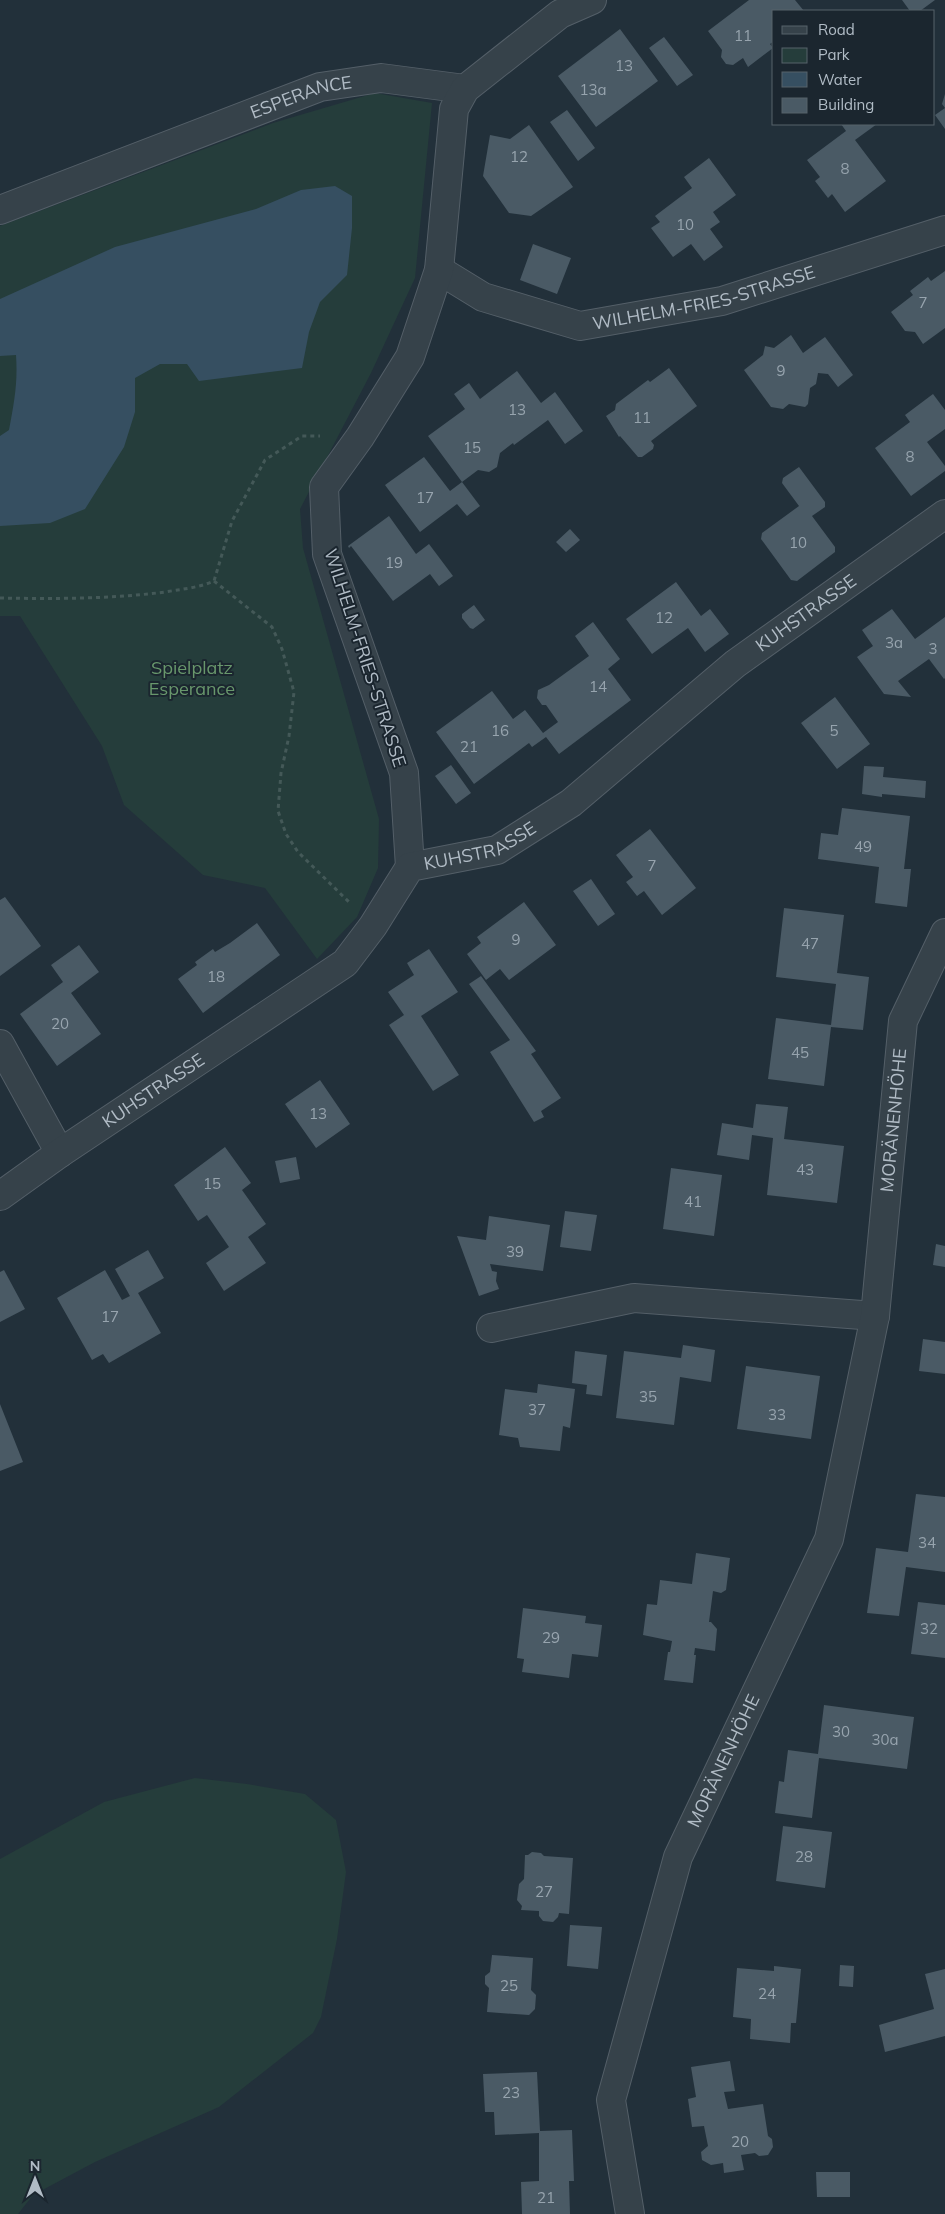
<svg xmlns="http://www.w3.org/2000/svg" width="945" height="2214" viewBox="0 0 945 2214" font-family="Mulish,sans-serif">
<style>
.green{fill:#253d3b}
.water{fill:#364f61}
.building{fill:#4a5a65}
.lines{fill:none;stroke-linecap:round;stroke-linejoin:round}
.street-casing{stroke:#545f68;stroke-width:30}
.path{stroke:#445958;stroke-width:3;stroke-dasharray:4 4;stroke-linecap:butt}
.street{stroke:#36424a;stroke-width:28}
.labels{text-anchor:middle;stroke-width:4;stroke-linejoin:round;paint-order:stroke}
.number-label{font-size:15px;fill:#97a4ae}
.street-label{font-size:18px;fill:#b1bcc6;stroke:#1b262f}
.park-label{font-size:18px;fill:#68976c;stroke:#1b262f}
</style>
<rect width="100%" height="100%" fill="#22303a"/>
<path class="green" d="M375 93 432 103 415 278 371 373 300 509 303 548 379 819 378 868 357 917 317 959 265 888 203 875 124 805 102 746 20 616H0V226L273 123Z
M195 1778 247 1784 305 1794 336 1820 346 1872 337 1939 321 2017 313 2033 219 2107 95 2162 33 2195 18 2214H0V1859L104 1802Z"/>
<path class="water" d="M335 186 352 196V228L347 275 320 302 309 332 302 368 199 381 187 364H160L135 378V412L124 447 85 509 50 523 0 526V436L9 430C14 403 18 383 16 355L0 356V299L115 247 256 209 301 190Z"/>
<path class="building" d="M749 0H795L804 11H774V41L770 44 773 48 748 67 743 58 733 65 726 64 721 57 722 50 708 31Z
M902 0H935L920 11H910Z
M620 29 658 81 596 127 558 76Z
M664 37 693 75 677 86 649 48Z
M945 94V108L942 104Z
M945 108V129L935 115Z
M567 110 595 148 578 161 550 122Z
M841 124H877L855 140 886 181 845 212 832 194 828 198 815 181 820 177 807 160 846 131Z
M529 125 573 187 531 216 509 213 483 176 490 135 510 139Z
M709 158 736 195 713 212 720 222 710 229 723 247 704 261 691 244 673 257 651 228 660 222 655 216 692 188 684 177Z
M533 244 571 258 557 294 520 280Z
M945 271V328L923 344 915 332 905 331 891 312 913 295 910 291 928 277 931 281Z
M791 335 803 353 825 337 853 375 838 387 828 374 818 373 816 384 810 388 808 404 805 407 789 404 783 409 771 407 744 370 763 355 765 346 774 348Z
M669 368 697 406 651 441 654 445 653 449 642 457H638L620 436 619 437 606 416 615 410 616 404 648 380 650 382Z
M517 371 541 403 555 392 583 431 565 444 548 420 514 445 513 443 500 453 497 467 489 472 478 470 462 482 480 506 467 516 457 504 420 532 385 485 424 457 450 491 462 482 428 436 465 409 454 394 469 383 480 399Z
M933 394 945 410V429L927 442 945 466V471L911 496 875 448 910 422 905 415Z
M799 467 825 502V507L812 516 835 547V552L797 581 791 580 761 539 762 533 799 506 782 483 783 478Z
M389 516 416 554 429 544 453 576 439 586 430 574 393 601 351 546 349 548 348 546Z
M570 529 580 540 566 552 556 542Z
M676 582 701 616 710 609 729 634 705 652 688 628 652 654 626 619Z
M474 605 485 620 473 629 470 628 462 618V614Z
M892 609 915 639 945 617V678L944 679 929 659 898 681 911 697 884 694 857 657 873 646 862 630Z
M593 622 620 659 608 669 631 700 559 754 546 737 532 747 529 743 474 784 436 732 492 691 513 719 525 710 543 733 558 722 546 705H542L537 698 538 690 549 685 589 656 575 636Z
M835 697 870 744 837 769 801 723Z
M451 765 471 793 456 804 435 776Z
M864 766 884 767 883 777 926 781 925 798 882 794V797L862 794Z
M842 808 910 816 904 869H911L907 907 875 903 879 867 818 859 821 833 838 835Z
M650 829 696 888 662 915 644 891 637 896 626 882 633 877 616 855Z
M591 879 615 914 598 926 573 891Z
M5 897 41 946 0 976V900Z
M524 902 556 945 509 980 500 969 486 980 467 954 481 943 477 937Z
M784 908 844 915 837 973 869 977 863 1030 831 1027 824 1086 768 1079 776 1018 831 1025 836 984 776 977Z
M257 923 280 955 203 1013 178 979 197 965 195 962 213 949 215 952 230 943Z
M79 945 99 972 71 993 101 1034 57 1066 20 1014 63 982 51 965Z
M429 949 458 992 421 1016 459 1075 433 1091 389 1025 404 1015 388 992 414 975 407 963Z
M481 976 536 1051 531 1054 561 1098 541 1111 544 1117 534 1122 490 1052 510 1040 469 984Z
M320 1080 350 1124 316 1148 285 1104Z
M756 1104 788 1107 784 1139 844 1146 837 1203 767 1195 773 1138 752 1135 749 1160 717 1155 722 1123 753 1128Z
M225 1147 251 1183 242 1190 266 1224 248 1237 266 1263 224 1291 206 1263 229 1247 207 1215 198 1221 174 1185Z
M296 1157 300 1179 280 1183 275 1161Z
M671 1168 722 1175 714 1236 663 1229Z
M565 1211 597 1215 591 1251 560 1247Z
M489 1216 550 1225 543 1271 490 1264 492 1271 497 1272 496 1281 499 1289 479 1296 457 1236 486 1240Z
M936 1244 945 1246V1267L933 1265Z
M148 1250 164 1278 138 1293 161 1333 109 1363 103 1354 92 1360 57 1298 105 1270 122 1300 130 1296 115 1269Z
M4 1270 25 1309 0 1322V1272Z
M923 1339 945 1342V1374L919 1371Z
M683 1345 715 1350 711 1382 680 1377 674 1425 616 1418 624 1351 681 1358Z
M575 1351 607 1355 602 1396 586 1394 587 1385 572 1383Z
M746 1366 820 1376 811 1439 737 1429Z
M538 1384 575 1389 570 1428 563 1426 560 1451 520 1447 518 1438 499 1435 505 1389 537 1393Z
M0 1404 23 1462 0 1471Z
M916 1494 945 1497V1572L906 1567 899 1616 867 1613 876 1548 908 1552Z
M696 1553 730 1558 726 1590 721 1593 713 1591 709 1622H711L717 1629 715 1651 695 1648 694 1655H696L693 1683 664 1680 668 1652H670L672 1641 643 1635 647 1604 657 1605 660 1580 692 1584Z
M918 1602 945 1605V1658L911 1654Z
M523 1608 586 1616 585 1623 602 1625 598 1657 572 1654 569 1678 522 1672 524 1659 517 1658Z
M824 1705 914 1717 907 1769 819 1758 812 1818 775 1813 779 1781 784 1782 788 1750 818 1754Z
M783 1826 832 1832 825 1888 776 1881Z
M532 1852 541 1853 544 1856 573 1858 569 1914 559 1913 558 1917 553 1922 543 1921 539 1916V1911L521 1910 522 1906 517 1900 519 1884 524 1879 525 1855H528Z
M570 1925 602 1927 598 1969 567 1966Z
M492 1955 533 1958 531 1990 536 1995 535 2009 529 2015 487 2012 489 1988 485 1984V1976L490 1972Z
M840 1965 854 1966 853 1987 839 1986Z
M774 1966 801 1969 796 2023H791L790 2043 750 2039 751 2019 733 2017 737 1968 774 1971Z
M945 1969V2036L885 2052 879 2025 934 2009 925 1974Z
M730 2061 735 2091 724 2092 728 2109 763 2104 768 2136 772 2139 773 2147 768 2155 759 2156 755 2153 741 2155 744 2170 724 2173 723 2163 711 2165 702 2160 701 2152 708 2146 704 2126 692 2127 688 2099 696 2097 691 2067Z
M537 2072 540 2131 572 2130 574 2181H569L570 2214H522L521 2182 539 2181V2133L495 2135 494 2112H485L483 2074Z
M816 2172H850V2197H817Z"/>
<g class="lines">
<defs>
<g id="street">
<path id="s1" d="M0 210 320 87 381 78 465 89"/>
<path id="s2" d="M439 270 483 297 580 326 722 301 945 230"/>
<path d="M410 867 404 773 327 554 324 487 360 437 410 357 439 270 454 109 465 89 560 14 592 0"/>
<path d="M0 1044 60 1153"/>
<path id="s3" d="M0 1196 60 1153 345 963 373 926 410 867 497 850 571 803 735 664 945 514"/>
<path d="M491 1328 634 1298 875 1316"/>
<path id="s4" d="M630 2214 611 2100 678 1857 829 1539 875 1316 903 1021 945 933"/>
</g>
</defs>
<use href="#street" class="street-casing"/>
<path class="path" d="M214 581 272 627 282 649 294 692 289 736 281 773 278 811 286 834 298 852 350 903
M0 598C55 599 111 599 165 592 182 589 198 588 214 581L232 521 265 460 302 436H320"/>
<use href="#street" class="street"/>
</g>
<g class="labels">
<g class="number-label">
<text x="743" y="41">11</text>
<text x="624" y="71">13</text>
<text x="593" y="95">13a</text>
<text x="519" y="162">12</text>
<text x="845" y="174">8</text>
<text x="685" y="230">10</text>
<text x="923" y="308">7</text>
<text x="781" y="376">9</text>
<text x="517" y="415">13</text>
<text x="642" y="423">11</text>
<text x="472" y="453">15</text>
<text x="910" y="462">8</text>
<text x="425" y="503">17</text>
<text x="798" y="548">10</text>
<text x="394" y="568">19</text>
<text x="664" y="623">12</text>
<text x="894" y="648">3a</text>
<text x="933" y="654">3</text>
<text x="598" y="692">14</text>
<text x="500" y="736">16</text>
<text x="834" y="736">5</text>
<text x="469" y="752">21</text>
<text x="863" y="852">49</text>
<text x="652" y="871">7</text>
<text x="516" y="945">9</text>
<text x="810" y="949">47</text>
<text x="216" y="982">18</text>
<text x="60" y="1029">20</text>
<text x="800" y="1058">45</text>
<text x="318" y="1119">13</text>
<text x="805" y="1175">43</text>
<text x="212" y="1189">15</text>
<text x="693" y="1207">41</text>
<text x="515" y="1257">39</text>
<text x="110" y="1322">17</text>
<text x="648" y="1402">35</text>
<text x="537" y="1415">37</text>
<text x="777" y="1420">33</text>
<text x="927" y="1548">34</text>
<text x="929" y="1634">32</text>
<text x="551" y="1643">29</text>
<text x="841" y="1737">30</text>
<text x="885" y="1745">30a</text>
<text x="804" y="1862">28</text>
<text x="544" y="1897">27</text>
<text x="509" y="1991">25</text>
<text x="767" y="1999">24</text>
<text x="511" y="2098">23</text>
<text x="740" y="2147">20</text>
<text x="546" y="2203">21</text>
</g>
<g class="street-label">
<text dy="6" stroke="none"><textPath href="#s1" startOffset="322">ESPERANCE</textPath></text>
<text dy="6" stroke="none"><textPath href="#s2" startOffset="280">WILHELM-FRIES-STRASSE</textPath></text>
<text dy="6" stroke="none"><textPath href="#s3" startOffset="1011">KUHSTRASSE</textPath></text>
<text transform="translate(365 658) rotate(72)" y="6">WILHELM-FRIES-STRASSE</text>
<text dy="6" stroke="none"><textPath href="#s3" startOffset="606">KUHSTRASSE</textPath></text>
<text dy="6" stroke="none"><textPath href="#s3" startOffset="186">KUHSTRASSE</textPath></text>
<text dy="6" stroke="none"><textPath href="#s4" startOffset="1144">MORÄNENHÖHE</textPath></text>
<text dy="6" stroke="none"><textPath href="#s4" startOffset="474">MORÄNENHÖHE</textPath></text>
</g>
<g class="park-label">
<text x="192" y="674">Spielplatz<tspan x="192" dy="21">Esperance</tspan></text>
</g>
</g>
<rect x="772" y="10" width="162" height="115" fill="#1b262f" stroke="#57626b"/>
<rect x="782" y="26" width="25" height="8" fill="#36424a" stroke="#57626b"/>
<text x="818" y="35" font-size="15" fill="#b1bcc6">Road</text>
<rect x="782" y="48" width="25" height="15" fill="#253d3b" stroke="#57626b"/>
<text x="818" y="60" font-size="15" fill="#b1bcc6">Park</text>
<rect x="782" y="72" width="25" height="15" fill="#364f61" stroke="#57626b"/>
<text x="818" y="85" font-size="15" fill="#b1bcc6">Water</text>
<rect x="782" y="98" width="25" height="15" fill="#4a5a65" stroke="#57626b"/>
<text x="818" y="110" font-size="15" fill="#b1bcc6">Building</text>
<g transform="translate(35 2179)" stroke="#1b262f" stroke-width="4" paint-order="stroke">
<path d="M0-4L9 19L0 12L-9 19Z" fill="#b1bcc6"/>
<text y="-8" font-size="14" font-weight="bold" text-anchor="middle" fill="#b1bcc6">N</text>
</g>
</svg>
